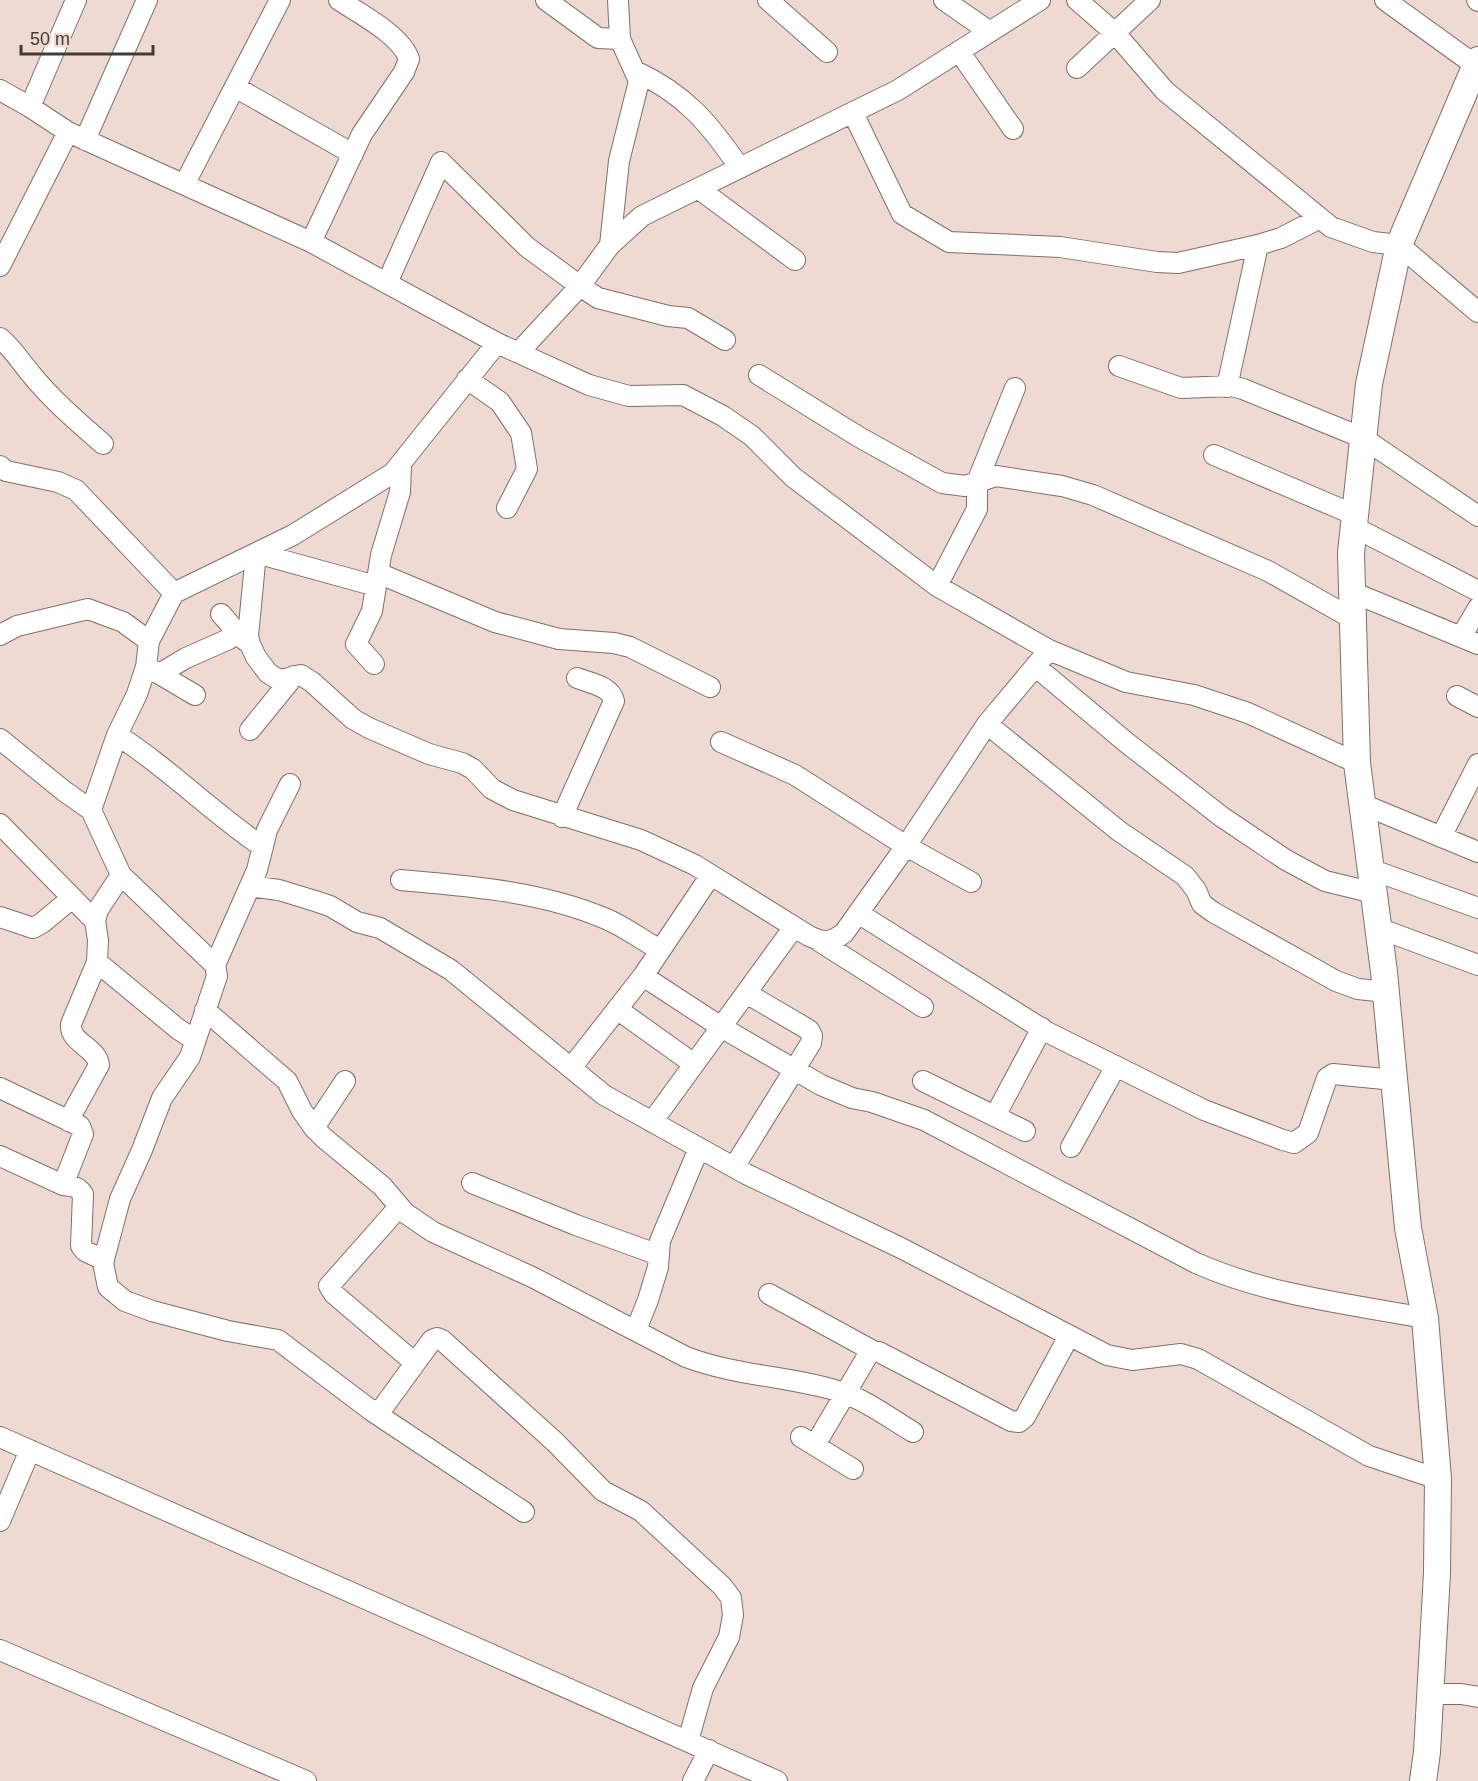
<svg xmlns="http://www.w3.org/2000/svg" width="1478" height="1781" viewBox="0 0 1478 1781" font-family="Arial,sans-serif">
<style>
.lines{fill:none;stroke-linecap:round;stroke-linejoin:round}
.minor-casing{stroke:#806f69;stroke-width:22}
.tertiary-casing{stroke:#806f69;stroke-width:28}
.minor{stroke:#fff;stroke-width:20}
.tertiary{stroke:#fff;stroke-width:26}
</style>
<rect width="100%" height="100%" fill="#eedad3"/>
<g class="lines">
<defs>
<path id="minor" d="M546 0 598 38 620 39
M768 0 827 52
M944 0 990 32
M1077 0 1115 33 1165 91 1331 227 1373 242 1399 245 1478 312
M1385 0 1475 65
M1477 0 1478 1
M959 51 1013 129
M1077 68 1150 0
M635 71C685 94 709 123 740 168
M235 87 353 154
M0 90 30 107 68 132 311 242 497 343 589 385 629 396 683 395 723 416 752 436 793 477 937 586 1049 650 1126 682 1194 695 1248 713 1357 763
M30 107 76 0
M853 113 902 214 949 242 1060 247 1157 262 1178 263 1258 245 1281 238 1320 218
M85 140 147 0
M185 183 280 0
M699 189 795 260
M311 242 362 134 404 72 409 59C401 35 360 14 339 0
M610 245 619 161 639 81 620 39 618 0
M0 266 68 132
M387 283 441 162 527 247 580 286 598 298 668 316 688 318 725 340
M0 338C13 349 20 361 31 374 52 400 78 422 103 444
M497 343 393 473 293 535 174 593 149 641 146 667 137 694 117 735 91 810 121 875 215 965 217 976 190 1057 162 1098 142 1150 120 1199 103 1263 108 1287 125 1301 152 1311 228 1331 278 1340 372 1411H378L384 1406 432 1340 437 1338 442 1340 555 1442 603 1491 641 1511 722 1586 731 1598 733 1615 729 1637 703 1688 688 1741
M519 352 580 286 610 245 642 216 898 90 1040 0
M1119 366 1181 388 1232 386 1243 389 1363 438 1478 516
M759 375 859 437 942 483 965 486 996 476 1062 486 1093 495 1268 571 1353 619
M467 379 500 402 521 433 527 469 507 508
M1227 387 1258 245
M1214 455 1355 515
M0 466 6 471 58 482 76 490 174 593
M1354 527 1478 591
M378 573 495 622 559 639 614 643 630 647 710 687
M376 586 256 553 248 636 250 644 256 657 268 673 276 678 282 680 301 675 312 682 353 719 369 728 429 754 462 763 473 769 492 789 513 800 641 840 695 865 809 936C824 943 831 943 844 933L906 846 987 724 1049 650
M937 586 977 509V482L1015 388
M1352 592 1478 644
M221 614C230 623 235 633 246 641
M0 635 17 626 88 609 123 622 149 641
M1461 637 1478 608
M374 664 356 644 372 611 381 555 400 492 401 465
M1035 666 1127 743 1222 817 1286 860 1325 881 1374 893
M151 669 195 695
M159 674 186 658 229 639 236 633
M1457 696 1478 707
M987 724 1119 831 1185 876 1196 890 1202 904 1213 912 1336 981 1358 989 1386 992
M250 730 294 676
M117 735C169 768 212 813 263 847
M0 739 64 791 91 810
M721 742 795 775 906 846 971 882
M1362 804 1478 852
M562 817 614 701C611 686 590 683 577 678
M0 824 95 921
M1441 837 1478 764
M1370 869 1478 908
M401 880C469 886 540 891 604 918 624 926 642 940 660 950
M250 886 279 890 315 901 330 906 357 922 380 928 451 970 604 1095 746 1174 901 1248 1107 1355 1132 1360 1181 1354 1198 1359 1369 1456 1438 1479
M858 913 1047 1032 1204 1110 1283 1140 1294 1143 1308 1133 1327 1078 1333 1074 1394 1080
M0 917 33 928 42 923 72 898
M1378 928 1478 965
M819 941 923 1007
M97 962 178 1029 195 1040
M215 965 257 870 267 830 290 784
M643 976 721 1027 821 1085 852 1098 872 1102 924 1120 1196 1263C1268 1295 1348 1304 1425 1318
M617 1009 694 1064
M205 1010 287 1081 302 1111 314 1128 324 1138 382 1186 405 1213 433 1232 532 1277 686 1357C739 1377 794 1376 844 1393 869 1402 891 1419 913 1432
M571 1068 643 976 711 875
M923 1081 1025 1131
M0 1088 80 1126 83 1134 63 1185C71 1186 78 1186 83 1194L81 1246 85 1251 104 1260
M995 1116 1042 1028
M68 1121 99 1065C97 1047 69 1043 71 1024L97 962 98 940 95 921 98 910 121 875
M652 1122 794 927
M314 1128 345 1081
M1071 1147 1116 1066
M0 1156 63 1185
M734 1167 811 1043 812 1036 809 1030 746 993
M472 1183 576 1225 659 1255
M399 1207 329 1286 334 1294 415 1363
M769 1294 873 1351
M636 1330 648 1300 658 1267 660 1241 699 1148
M372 1411 524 1512
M0 1437 777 1781
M801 1437 853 1469
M815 1445 868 1355 873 1351 879 1352 1011 1421 1019 1422 1025 1417 1069 1336
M0 1521 30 1450
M0 1650 306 1781
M1430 1694H1461L1478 1697
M693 1781 709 1750"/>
<path id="tertiary" d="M1423 1781 1427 1752 1437 1573 1438 1479 1425 1318 1408 1228 1384 972 1357 763 1351 553 1369 384 1399 245 1478 60"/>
</defs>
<use href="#minor" class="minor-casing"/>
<use href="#tertiary" class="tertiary-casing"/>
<use href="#minor" class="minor"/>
<use href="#tertiary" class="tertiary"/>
</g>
<path d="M21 45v9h132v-9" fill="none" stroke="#423a37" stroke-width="3"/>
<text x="30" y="45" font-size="18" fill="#423a37" stroke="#eedad3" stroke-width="4.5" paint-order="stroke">50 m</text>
</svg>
